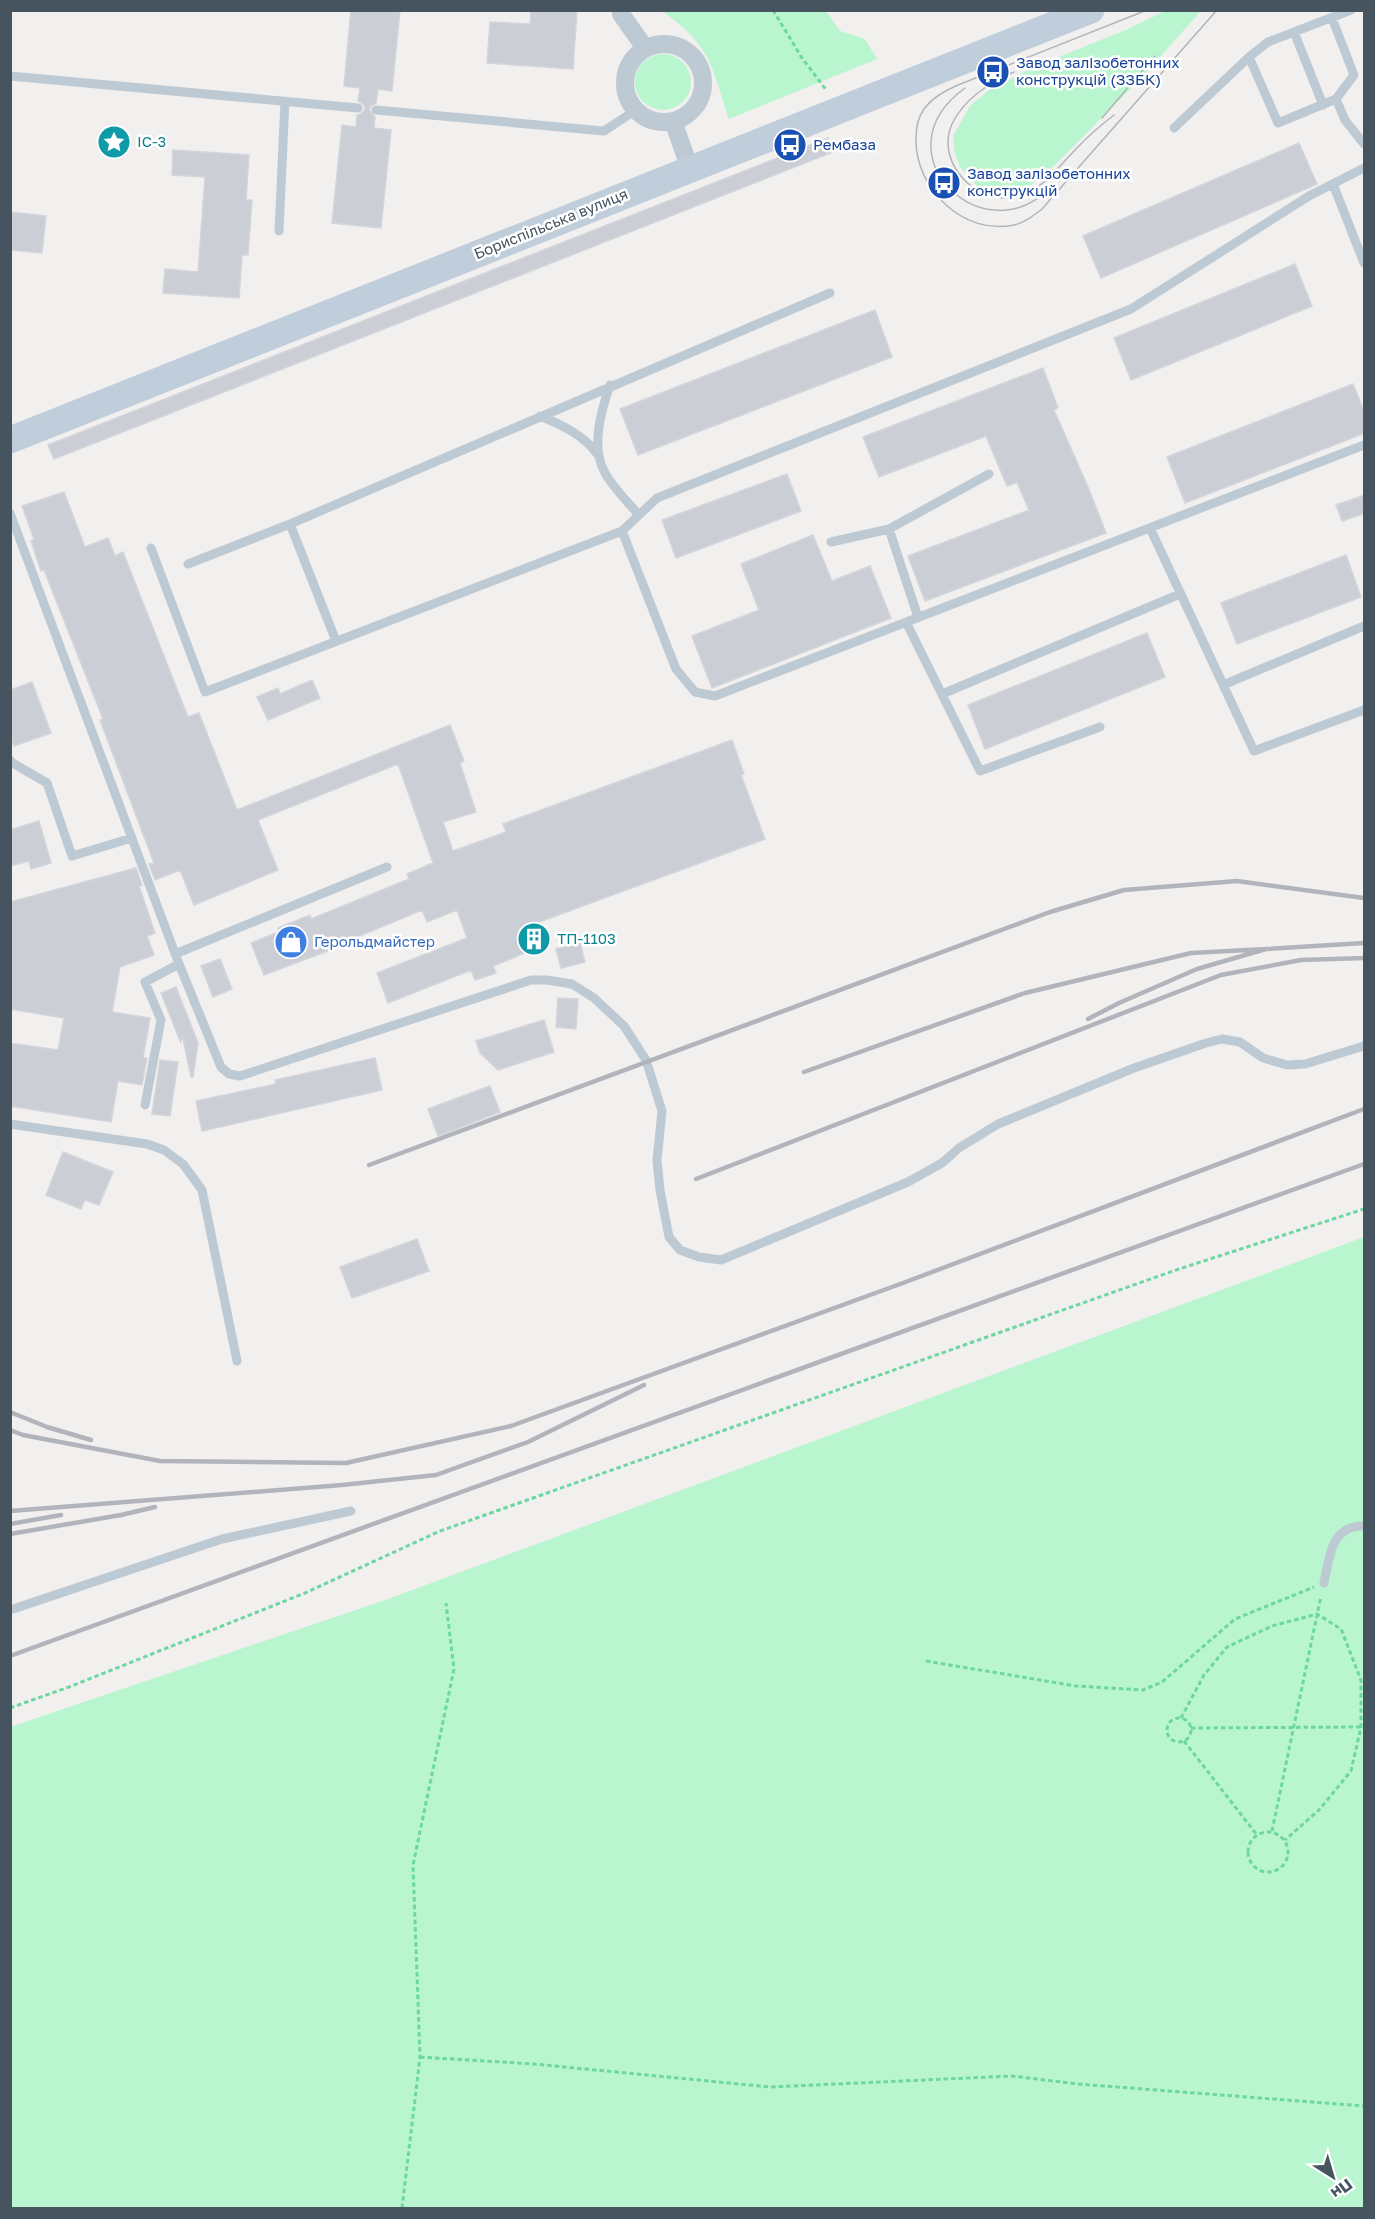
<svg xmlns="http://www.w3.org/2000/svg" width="1375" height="2219" viewBox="0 0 1375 2219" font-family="'Golos Text',sans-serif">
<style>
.green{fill:#b9f5ce}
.building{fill:#cbced5;stroke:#d3d5dc;stroke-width:1.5}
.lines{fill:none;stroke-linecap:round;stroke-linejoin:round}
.path{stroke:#6dd7a0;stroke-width:3;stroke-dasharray:4.5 3;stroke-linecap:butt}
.service{stroke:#becad3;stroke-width:9}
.minor{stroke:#becad3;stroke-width:18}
.secondary{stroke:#c0cddb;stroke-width:27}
.tram{stroke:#b1b5bb;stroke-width:1.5}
.rail{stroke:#b1b5bb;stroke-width:4.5}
.labels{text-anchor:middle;stroke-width:5;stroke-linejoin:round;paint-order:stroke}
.transit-label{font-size:15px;fill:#164399;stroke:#fff;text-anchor:start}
.culture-label{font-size:15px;fill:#0d838f;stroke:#fff;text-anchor:start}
.street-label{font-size:15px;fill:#45545f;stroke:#fff}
.shop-label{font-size:15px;fill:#366cbe;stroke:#fff;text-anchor:start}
</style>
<rect width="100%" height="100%" fill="#f2efef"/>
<path class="green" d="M661 11H826L840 31 865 39 877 59 729 119C722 100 714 65 702 49 692 34 676 20 661 11Z
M1165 11H1201L1143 76 1056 164 1031 185 1001 194 978 187 960 167 955 154 953 136 970 106 989 90 1034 67 1128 29Z
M635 82a28 28 0 1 1 56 0a28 28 0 1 1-56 0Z
M1364 1237V2208H11L10 1727 391 1598Z"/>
<path class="building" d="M351 10H400L392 91 378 89 376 103 371 106 369 110 375 117 374 128 391 130 381 228 332 223 342 125 356 127 357 115 361 114 365 109 364 105 358 101 360 88 344 86Z
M531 10H577L573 69 487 63 490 22 530 24Z
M828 138 833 152 54 459 48 445Z
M1299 143 1317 184 1101 278 1083 236Z
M173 150 249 155 246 200H252L248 255H242L239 298 163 293 165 269 198 272 205 177 172 175Z
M10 212 46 216 42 253 10 250Z
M1295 264 1312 306 1131 380 1114 338Z
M875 310 892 357 638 455 620 409Z
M1043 368 1058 408 1054 410 1088 487 1106 533 925 601 908 556 1029 510 1017 482 1007 486 986 436 879 477 863 437Z
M1353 384 1365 414V433L1185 503 1167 457Z
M787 474 801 511 676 558 662 520Z
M64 492 85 547 108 538 115 556 123 552 188 717 199 713 237 810 450 725 464 761 460 763 476 812 443 822 453 851 506 832 503 824 732 740 744 774 741 775 765 839 539 922 547 944 493 966 496 973 475 980 471 970 388 1003 377 973 467 938 457 910 427 922 422 910 345 942 346 944 264 975 251 943 279 932 278 928 310 915 311 919 409 879 407 874 433 863 398 764 258 820 278 870 194 905 180 870 155 880 149 864 154 863 100 720 103 719 44 570 41 571 31 541 34 539 22 506Z
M1365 495V513L1342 521 1336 505Z
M813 535 832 581 870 566 891 618 712 688 692 636 759 610 741 564Z
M1346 555 1361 597 1237 644 1221 603Z
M1147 633 1165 677 985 749 968 705Z
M312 680 320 698 268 720 257 697 278 688 280 694Z
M32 682 51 733 14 746 10 736V690Z
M39 821 51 863 31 869 29 861 10 866V830Z
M136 868 142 885 139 886 155 933 147 936 154 955 120 967 112 1012 150 1018 143 1058H147L142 1085 118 1081 111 1122 10 1106V1043L58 1050 64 1018 10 1009V902Z
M580 943 585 962 561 968 556 949Z
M220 959 232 989 213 997 201 966Z
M176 987 198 1043 193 1077H191L182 1034 181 1043 161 993Z
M558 998 578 999 576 1029 556 1027Z
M544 1020 554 1052 498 1070 480 1053 476 1041Z
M375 1058 382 1090 202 1131 196 1101 276 1084 275 1080Z
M160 1060 178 1062 170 1116 152 1114Z
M490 1086 500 1112 438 1136 428 1109Z
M63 1152 113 1172 99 1205 85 1200 81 1209 46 1195Z
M417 1239 429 1271 352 1298 340 1267Z"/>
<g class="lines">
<path class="path" d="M773 10 802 58 827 91
M926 1661 1076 1686 1143 1690 1162 1682 1235 1619 1314 1587
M10 1708 69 1687 305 1593 440 1531 1173 1271 1364 1209
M1181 1718 1204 1675 1227 1647 1272 1626 1317 1614 1341 1629 1361 1680V1727L1351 1771 1319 1810 1285 1840
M1167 1730a12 12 0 1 1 24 0a12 12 0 1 1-24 0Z
M1191 1728 1361 1727
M1184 1741 1257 1835
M1272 1831 1321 1596
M1248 1852a20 20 0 1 1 40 0a20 20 0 1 1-40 0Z
M420 2057 534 2064 770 2087 1012 2076 1078 2084 1364 2106
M402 2208 420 2057 413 1865 454 1669 446 1603"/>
<path class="service" d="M1294 32 1323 105
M1249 57 1278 123 1336 99 1354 75 1332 18
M10 76 358 108
M1336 99 1345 120 1364 144
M376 110 604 131 636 110
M1174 128 1249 57 1268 42 1351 10
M1333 184 1364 263
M279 231 285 101
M610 385C601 411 591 446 604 471 612 487 628 502 639 515
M540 416C562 425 584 435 598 455
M10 513 179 964 221 1067 229 1074 240 1076 531 980H547L572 984 594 998 624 1026 646 1060 662 1111 657 1160 660 1190 669 1237 680 1250 699 1257 721 1260 908 1182 942 1163 959 1148 998 1124 1134 1068 1206 1043 1222 1039 1240 1042 1263 1058 1287 1065 1305 1064 1364 1046
M290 524 336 641
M1150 528 1254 751 1364 710
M889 529 918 617
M622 531 676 669 695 692 715 696 1364 445
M831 542 889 529 989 474
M151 548 205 692 622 531 657 498 1131 309 1309 196 1364 168
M188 564 290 524 830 293
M906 622 980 771 1100 727
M1223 685 1364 626
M942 694 1180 594
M10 760 11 762 47 783 72 856 132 838
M175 954 387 867
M145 1105 161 1020 145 982 179 964
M10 1124 147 1144 164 1150 183 1164 202 1190 237 1361
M1324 1583C1329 1558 1331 1525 1364 1526
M10 1610 222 1539 351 1511"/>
<path class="minor" d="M621 10V14L645 48
M625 83a39 39 0 1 1 78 0a39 39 0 1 1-78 0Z
M673 121 690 169"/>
<path class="secondary" d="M10 440 1091 10"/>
<path class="tram" d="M1147 10 958 85C945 91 933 97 924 109 918 117 916 129 916 139 915 188 963 236 1014 225 1024 223 1033 216 1042 209L1217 10
M1014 72C990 82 963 100 952 124 934 165 981 210 1022 195 1045 187 1060 165 1077 148 1088 136 1101 125 1114 115
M965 88C874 154 987 258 1051 186
M1102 118 1155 56"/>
<path class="rail" d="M1088 1019 1119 1003 1197 969 1266 949 1364 943
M804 1072 1025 993 1191 953 1266 949
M369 1165 1050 912 1124 890 1237 881 1364 898
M696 1179 1221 975 1301 960 1364 958
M10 1412 47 1427 91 1440
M10 1430 23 1435 160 1461 346 1463 511 1426 903 1283 1364 1109
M10 1511 342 1485 436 1475 528 1442 644 1385
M10 1524 61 1515
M10 1534 121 1515 155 1507
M10 1656 1364 1164"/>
</g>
<defs>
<symbol id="bus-disc" viewBox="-11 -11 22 22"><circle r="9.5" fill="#1a4fb4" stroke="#fff"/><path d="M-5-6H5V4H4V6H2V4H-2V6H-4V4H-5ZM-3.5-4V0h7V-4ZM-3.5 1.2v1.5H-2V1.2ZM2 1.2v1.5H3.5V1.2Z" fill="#fff"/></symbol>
<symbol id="sight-disc" viewBox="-11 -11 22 22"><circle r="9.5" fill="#0f9aa8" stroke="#fff"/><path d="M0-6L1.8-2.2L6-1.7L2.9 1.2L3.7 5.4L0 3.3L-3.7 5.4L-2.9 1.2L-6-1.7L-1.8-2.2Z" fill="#fff"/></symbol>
<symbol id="building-disc" viewBox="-11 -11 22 22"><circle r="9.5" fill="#0f9aa8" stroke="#fff"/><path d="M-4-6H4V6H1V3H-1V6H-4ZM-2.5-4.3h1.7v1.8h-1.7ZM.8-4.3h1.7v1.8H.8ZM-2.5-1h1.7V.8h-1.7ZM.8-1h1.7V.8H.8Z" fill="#fff"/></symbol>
<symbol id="shop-disc" viewBox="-11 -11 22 22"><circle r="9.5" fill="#3f7fe0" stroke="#fff"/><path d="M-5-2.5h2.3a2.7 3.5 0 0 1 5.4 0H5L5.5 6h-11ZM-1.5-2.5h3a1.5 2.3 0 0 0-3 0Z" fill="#fff"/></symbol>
</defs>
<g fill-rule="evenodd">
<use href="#bus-disc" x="974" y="53" width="38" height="38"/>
<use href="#sight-disc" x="95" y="123" width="38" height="38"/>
<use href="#bus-disc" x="771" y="126" width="38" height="38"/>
<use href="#bus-disc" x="925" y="164" width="38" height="38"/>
<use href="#building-disc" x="515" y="920" width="38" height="38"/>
<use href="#shop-disc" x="272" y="923" width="38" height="38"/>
</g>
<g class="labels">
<g class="transit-label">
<text x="1016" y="68">Завод залізобетонних<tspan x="1016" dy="17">конструкцій (ЗЗБК)</tspan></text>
<text x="813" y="150">Рембаза</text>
<text x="967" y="179">Завод залізобетонних<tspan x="967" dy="17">конструкцій</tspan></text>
</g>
<g class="culture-label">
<text x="137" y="147">ІС-3</text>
<text x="557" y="944">ТП-1103</text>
</g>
<g class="street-label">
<text transform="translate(551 224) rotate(-22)" y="5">Бориспільська вулиця</text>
</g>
<g class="shop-label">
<text x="314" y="947">Герольдмайстер</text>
</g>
</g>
<rect width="1375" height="2219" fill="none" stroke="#45545f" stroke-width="24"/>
<g transform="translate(1333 2177) rotate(143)" stroke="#ffffff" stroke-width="4.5" paint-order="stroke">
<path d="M0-4.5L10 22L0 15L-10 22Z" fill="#45545f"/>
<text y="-9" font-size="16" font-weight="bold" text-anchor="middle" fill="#45545f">Пн</text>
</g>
</svg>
